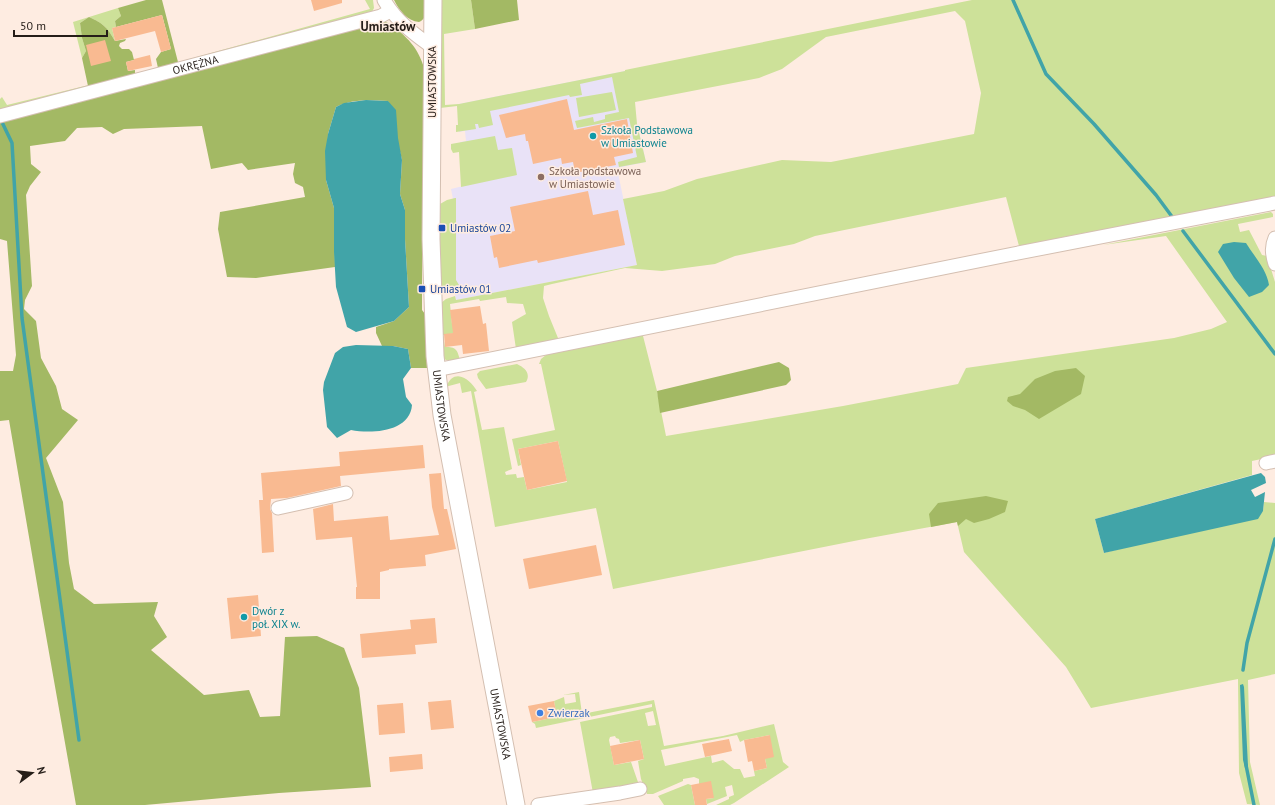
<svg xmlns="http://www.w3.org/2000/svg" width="1275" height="805" viewBox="0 0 1275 805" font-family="'PT Sans',sans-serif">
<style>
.education{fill:#e9e2f7}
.green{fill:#cde199;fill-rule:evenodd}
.forest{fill:#a3b964}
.water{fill:#41a4a8}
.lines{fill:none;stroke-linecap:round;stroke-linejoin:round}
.stream{stroke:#41a4a8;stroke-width:3.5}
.building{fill:#f9ba91}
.minor-casing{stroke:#d4bfb1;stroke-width:15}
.major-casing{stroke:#d4bfb1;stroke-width:19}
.minor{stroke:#fff;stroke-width:13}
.major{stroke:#fff;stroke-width:17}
.culture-dot{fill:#0f9aa8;stroke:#feece1;stroke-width:1.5}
.education-dot{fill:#8d6e63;stroke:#feece1;stroke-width:1.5}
.transit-dot{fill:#1a4fb4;stroke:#feece1;stroke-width:1.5}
.shop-dot{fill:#3f7fe0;stroke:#feece1;stroke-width:1.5}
.labels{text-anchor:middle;stroke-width:3;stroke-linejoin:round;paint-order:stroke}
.street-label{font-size:11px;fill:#251d18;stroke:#feece1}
.culture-label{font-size:11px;fill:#0d838f;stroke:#feece1;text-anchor:start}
.education-label{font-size:11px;fill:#785e54;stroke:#feece1;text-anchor:start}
.transit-label{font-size:11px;fill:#164399;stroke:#feece1;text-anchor:start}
.shop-label{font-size:11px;fill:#366cbe;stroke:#feece1;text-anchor:start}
.quarter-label{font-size:13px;font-weight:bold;fill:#251d18;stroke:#feece1}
</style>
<rect width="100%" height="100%" fill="#feece1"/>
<path class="education" d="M625 71 646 162 617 168 637 265 456 300 453 281V199L451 189 463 186 460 142 466 141 465 131 459 132V104Z"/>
<path class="green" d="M365 0H373L374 8 371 14 0 112V99L2 97 7 105 150 70 370 9Z
M440 0H471L475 29 444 34 445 105 459 104 625 71V70L972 0H1275V197L1147 223 1084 233 1019 246 1006 197 815 236 794 244 735 256 715 264 662 271 625 268 552 284 544 286 543 298 549 316 558 338 549 343 516 349 512 322 526 314 523 304 507 303 506 297 480 301 479 299 450 304 452 324 465 322 456 333 443 335 445 347C456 347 457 349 460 360H446L443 358 441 303 446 299 455 296 456 300 637 265 623 199 664 191 697 179 782 160 831 162 974 134 981 93 965 21 955 11 826 37 782 69 759 78 635 102 637 124 646 162 619 167 618 162 637 157 629 118 577 128 575 121 593 117 594 122 605 119V115L619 112 612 77 580 84 582 95 570 97 569 95 490 111 493 125 479 128 478 124H475L476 129 456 132V125H458L457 106 440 108Z
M118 8 121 16 115 21 116 27 112 28 115 41C107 27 104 24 89 17L80 23 82 38 86 51 82 58 73 22Z
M612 92 616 110 579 117 576 98Z
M495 136 498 150 512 148 517 175 461 187 459 152 453 153 451 149V144Z
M455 198H456V280L459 285 446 288 442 286 440 283V232H443V225H440V204L447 200Z
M1271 212 1273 214V217L1238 224 1240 232 1249 230 1262 255 1267 256 1275 282V456L1252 461V475L1095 519 1104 553 1263 511 1264 502 1275 503V674L1248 680 1250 762 1260 805 1247 804 1239 773 1238 679 1091 708 1066 667 964 552 957 522 859 540 613 589 596 508 495 527 471 391 462 393 460 383 445 387C447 385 449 381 451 379 461 371 472 383 477 391L474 392 482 430 504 427 512 469 505 472 506 475 516 474 517 478 524 477 527 490 567 482 558 441 518 449 521 465 518 466 512 439 555 430 541 364H539L541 359 546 355 642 332 657 391 666 436 843 406 958 384 966 368 1174 338 1211 329 1227 322 1166 236 1103 245Z
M517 364C525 368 531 373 526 382L486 389 478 378 477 374 480 371Z
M579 692 582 714 654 700 664 746 723 736 774 724 783 762 789 767 734 803 730 805H716L729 799V797L734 795 732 785 725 787 727 796 707 804 706 799 714 798 699 784V779L694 777 683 779V781L653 794H647L641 779 638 761 644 759 640 740 620 743 619 739 616 738 615 736 610 737 609 740 614 765 631 762 639 785 634 796 595 804 580 722 652 707V704L536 728 535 724 532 722 557 717 554 701 564 697 565 704 576 702 575 694 563 695ZM653 711 656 725 648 726 645 713ZM737 735 740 742 744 740 770 735 765 759 767 768 754 771 755 776 744 778 740 769H734L723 760 712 763 711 756 665 766 661 750Z
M688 784 691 785 695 805H664L658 796Z"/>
<path class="forest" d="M146 0H162L178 62 158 68 156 59 161 52 171 49 162 15 116 27 115 21 121 16 118 8Z
M394 0H426C426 9 428 18 419 22 407 21 399 10 394 0Z
M471 0H517L519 20 475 29Z
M89 17C104 24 107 27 115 41L126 39 125 41 120 43 119 46 122 49H129L132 52 134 60 126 62 128 71 135 70V74L88 86 82 58 86 51 82 38 80 23Z
M383 20C399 29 416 44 422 62 424 66 424 71 424 75L422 287H421L420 292H422V310L425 314 427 368H411L408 349 393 346H382L376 333V327L394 321 409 307 405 239V210L400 194 402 160 388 101C370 100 352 99 336 107L328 134 326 180 334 208 335 267 256 278 227 277 218 229 220 212 305 197 303 187 295 183 293 174 295 163 248 170 242 163 211 169 202 126 124 129 113 134 102 127 77 128 65 141 30 146 31 164 41 172 30 186 26 195 32 286 25 300 24 309 36 321 41 358 56 386 62 409 78 420 46 458 63 502 69 563 74 589 94 604 158 602 154 616 167 637 151 650 204 695 249 690 260 717 280 716 285 637 317 636 344 648 359 688 371 787 279 793 145 805H76L42 613 9 420 0 421V371H13L16 355 7 241 0 239V118Z
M779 362 789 368 791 380 786 385 660 413 657 391Z
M1076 368 1085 376 1081 394 1039 419 1025 410 1013 406 1007 401 1008 397 1020 394 1035 379 1055 371Z
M986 496 1008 501 1005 512 989 519 974 523 966 519 958 526 957 522 931 527 929 514 938 503Z"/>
<path class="water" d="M366 100 388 101 396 110 398 138 402 160 400 194 405 210V239L409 307 394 321 356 332 347 327 336 287 334 252V208L326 180 325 151 328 134 336 107 344 103Z
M1234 242 1246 243C1254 256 1267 270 1269 285L1262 292 1249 297 1234 278 1218 252 1223 244Z
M356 345 393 346 408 349 411 368 403 379 406 397 412 405C410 432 372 434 351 430L337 438 327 427 323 390 324 382 335 353 343 347Z
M1261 473 1265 477 1266 483 1251 490 1255 497 1265 492 1263 511 1258 519 1104 553 1095 519Z
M1243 684 1244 687 1248 766 1246 769 1245 768 1243 760 1240 685Z"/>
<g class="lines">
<path class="stream" d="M1013 0 1046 74 1094 124 1156 195 1173 218
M0 118 12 143 22 318 79 740
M1183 231 1275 354
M1243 670 1247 643 1275 539
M1246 765 1254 805"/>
</g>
<path class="building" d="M311 0H342V3L314 11Z
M162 15 171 49 161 52 155 31 115 41 112 28Z
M105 40 111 61 91 66 86 45Z
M150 55 152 66 128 71 126 62 134 60V59Z
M567 99 574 130 627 119 633 153 614 157 616 165 575 173 573 162 562 164 561 158 533 164 528 141H526L525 134 506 138 499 115Z
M588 191 593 215 618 210 625 245 538 263 537 260 499 268 497 257 494 258 490 236 515 231 510 207Z
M480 306 483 324 486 323 489 351 463 354 462 345 445 347 444 334 453 333 450 310Z
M558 441 567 481 527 490 518 449Z
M423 445 425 468 340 476 341 486 287 498 271 499 270 509 272 513 274 552 262 553 259 500H263L261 473 340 466 339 452Z
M441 473 444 509H447L456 549 425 555 426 566 389 569V570L380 572V599H356V587H357L352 537 316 540 313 509 333 504 334 521 388 516 390 540 439 535 432 507 429 474Z
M596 545 602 575 529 589 523 559Z
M258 595 261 636 231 639 227 598Z
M435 618 437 643 415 645 416 654 362 658 360 634 411 629 410 620Z
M451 700 454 728 431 730 428 702Z
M554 701 557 717 532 722 528 706Z
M403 703 405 733 379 735 377 705Z
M770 735 774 757 765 759 767 768 754 771 752 761 748 762 744 740Z
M729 739 732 751 705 757 702 744Z
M640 740 644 759 614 765 610 746Z
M422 754 423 769 390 772 389 757Z
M711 781 714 798 706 799 707 805H695L691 785Z"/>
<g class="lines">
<defs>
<g id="minor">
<path d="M384 0C396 21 413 33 432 47"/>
<path id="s1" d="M0 116 381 16 390 11"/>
<path d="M1275 238C1271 247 1272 254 1275 264"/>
<path d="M436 370 1013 254 1275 203"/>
<path d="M1266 463 1275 461"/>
<path d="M278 508 346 493"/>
<path d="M538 805 620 793 640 789"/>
</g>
<g id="major">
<path id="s2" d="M433 0 431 239 435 356 442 415 516 805"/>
</g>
</defs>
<use href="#minor" class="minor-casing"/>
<use href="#major" class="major-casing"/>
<use href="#minor" class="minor"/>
<use href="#major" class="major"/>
</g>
<g class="culture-dot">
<circle cx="593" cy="136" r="4"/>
<circle cx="244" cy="617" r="4"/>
</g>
<circle class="education-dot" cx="541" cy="177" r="4"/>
<g class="transit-dot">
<rect x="438" y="224" width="8" height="8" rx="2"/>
<rect x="418" y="285" width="8" height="8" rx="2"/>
</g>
<circle class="shop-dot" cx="540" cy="713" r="4"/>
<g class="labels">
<g class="street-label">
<text dy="4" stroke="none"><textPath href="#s1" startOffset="202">OKRĘŻNA</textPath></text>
<text transform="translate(432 82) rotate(-90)" y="4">UMIASTOWSKA</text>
<text dy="4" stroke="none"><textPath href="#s2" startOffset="406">UMIASTOWSKA</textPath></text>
<text dy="4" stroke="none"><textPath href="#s2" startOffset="730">UMIASTOWSKA</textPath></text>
</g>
<g class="culture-label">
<text x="601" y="134">Szkoła Podstawowa<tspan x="601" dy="13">w Umiastowie</tspan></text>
<text x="252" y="615">Dwór z<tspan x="252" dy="13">poł. XIX w.</tspan></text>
</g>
<g class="education-label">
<text x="549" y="175">Szkoła podstawowa<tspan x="549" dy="13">w Umiastowie</tspan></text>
</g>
<g class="transit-label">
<text x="450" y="232">Umiastów 02</text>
<text x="430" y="293">Umiastów 01</text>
</g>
<g class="shop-label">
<text x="548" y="717">Zwierzak</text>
</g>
<g class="quarter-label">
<text x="388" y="31">Umiastów</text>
</g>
</g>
<g transform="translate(32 773) rotate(75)" stroke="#feece1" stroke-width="3" paint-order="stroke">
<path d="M0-3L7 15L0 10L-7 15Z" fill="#251d18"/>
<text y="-6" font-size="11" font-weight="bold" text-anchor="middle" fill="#251d18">N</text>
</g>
<path d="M14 30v6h93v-6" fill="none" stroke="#251d18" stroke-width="2"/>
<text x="20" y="30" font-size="12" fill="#251d18" stroke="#feece1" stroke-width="3" paint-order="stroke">50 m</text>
</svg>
